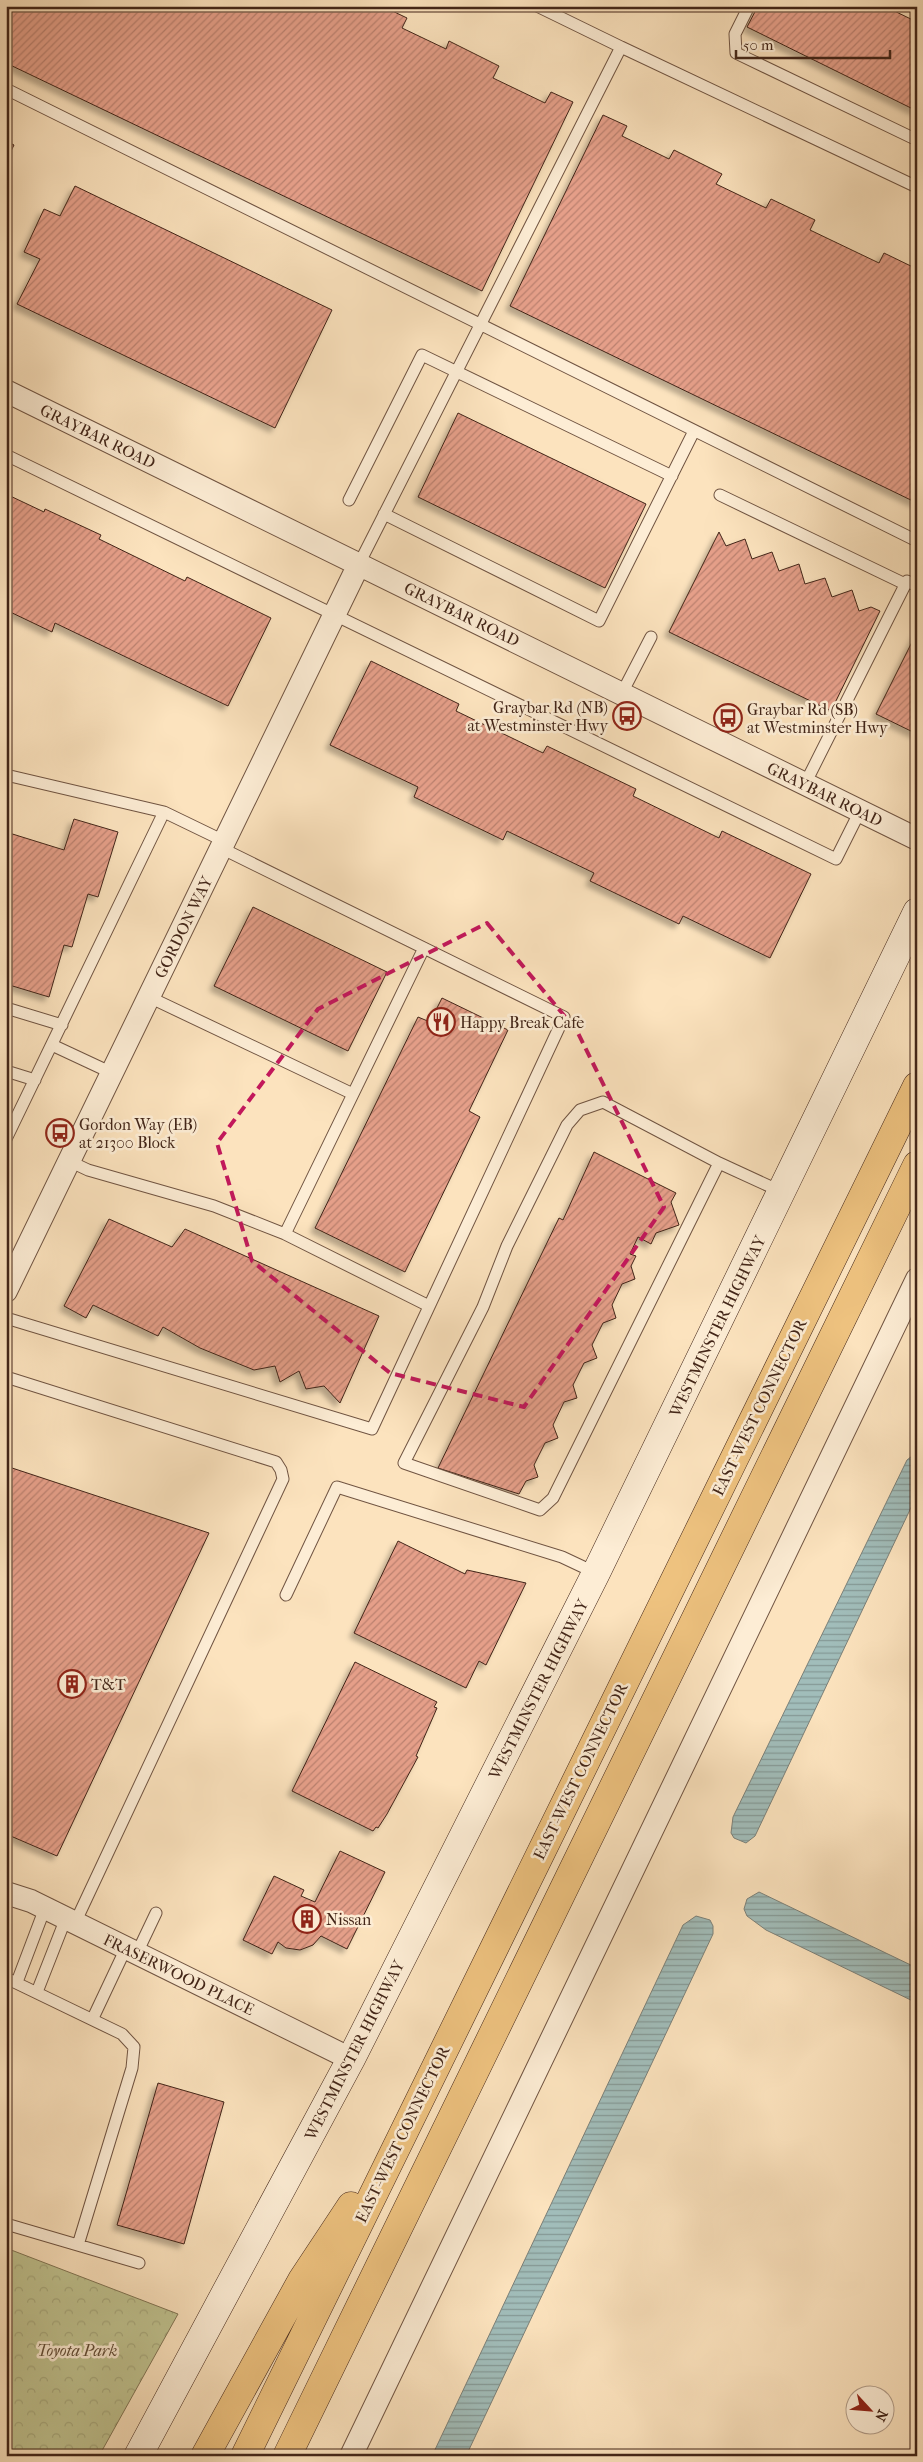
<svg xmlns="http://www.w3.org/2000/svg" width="923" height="2462" viewBox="0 0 923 2462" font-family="'IM FELL French Canon',serif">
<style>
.park{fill:url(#park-crowns);stroke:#817454}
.water{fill:url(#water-rules);stroke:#7b8079}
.building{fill:url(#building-hatch);stroke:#422518;filter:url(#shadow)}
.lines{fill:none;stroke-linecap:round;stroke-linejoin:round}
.service-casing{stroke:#705442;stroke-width:13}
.minor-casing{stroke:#705442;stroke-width:24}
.secondary-casing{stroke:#422518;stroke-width:29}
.motorway-casing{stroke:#422518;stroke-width:29}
.service{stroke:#fdedd5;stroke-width:11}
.minor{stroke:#fdedd5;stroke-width:22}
.secondary{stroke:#fdedd5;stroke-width:28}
.motorway{stroke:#eec27f;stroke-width:28}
.marked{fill:none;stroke:#c2185b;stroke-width:4;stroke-dasharray:10 6;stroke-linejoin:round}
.labels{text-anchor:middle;stroke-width:5;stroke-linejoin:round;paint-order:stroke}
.street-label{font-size:16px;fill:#422518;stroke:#fdedd5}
.poi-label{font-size:16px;fill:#422518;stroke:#fdedd5;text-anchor:start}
.park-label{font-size:16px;font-style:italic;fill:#624c36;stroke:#fdedd5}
</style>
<defs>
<pattern id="park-crowns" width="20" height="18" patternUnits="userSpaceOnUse" patternTransform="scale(1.25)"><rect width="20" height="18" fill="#c0c390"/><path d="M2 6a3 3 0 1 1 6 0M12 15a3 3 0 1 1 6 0" fill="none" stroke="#a6a77b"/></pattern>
<pattern id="water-rules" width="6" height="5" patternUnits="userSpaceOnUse" patternTransform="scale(1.25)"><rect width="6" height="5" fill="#a1bdba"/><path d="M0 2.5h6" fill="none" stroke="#859996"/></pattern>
<pattern id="building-hatch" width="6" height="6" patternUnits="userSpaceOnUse" patternTransform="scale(1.25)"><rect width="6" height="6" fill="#e59f89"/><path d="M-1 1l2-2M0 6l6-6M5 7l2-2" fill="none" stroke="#bb816f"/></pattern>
<filter id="shadow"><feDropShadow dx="-4.5" dy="4.5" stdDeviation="2.5" flood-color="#0004"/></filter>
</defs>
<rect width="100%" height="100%" fill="#fce3be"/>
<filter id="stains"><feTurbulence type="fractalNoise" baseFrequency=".004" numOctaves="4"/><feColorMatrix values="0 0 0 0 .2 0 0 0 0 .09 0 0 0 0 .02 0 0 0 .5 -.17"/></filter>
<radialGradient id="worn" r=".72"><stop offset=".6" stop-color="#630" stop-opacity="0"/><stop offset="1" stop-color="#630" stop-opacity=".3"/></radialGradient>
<path class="park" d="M6 2248 178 2314 99 2456H6Z"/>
<path class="water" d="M912 1456H917V1495L755 1836 746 1843 734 1838 731 1833 733 1817 907 1460Z
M759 1892 917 1968V2003L766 1930 747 1916 744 1909 747 1899Z
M696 1916 710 1920 713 1926V1934L466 2456H432L683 1925Z"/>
<path class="building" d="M6 6H382L407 18 402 28 446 49 449 41 499 66 493 78 545 103 551 92 573 102 482 291 6 63Z
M758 6H884L917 22V111L747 27Z
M603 115 627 126 622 136 669 159 674 150 722 174 716 184 766 208 771 199 815 220 810 230 879 263 884 253 917 269V503L510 306Z
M6 141 14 145 6 161Z
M75 186 332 310 275 428 17 304 40 259 24 252 44 209 60 216Z
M458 413 646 504 605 588 418 497Z
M6 494 44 512 45 509 101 535 99 539 185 581 187 577 271 618 228 706 55 623 52 632 6 610Z
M719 532 726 546 745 539 752 559 772 552 779 571 799 564 805 584 825 578 832 597 852 590 859 611 871 607 880 611 831 711 669 632Z
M917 632V734L876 714Z
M371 661 459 704 456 711 543 753 547 746 636 789 633 796 719 838 722 831 811 874 770 958 683 916 679 924 590 881 594 873 507 831 503 840 414 797 418 787 330 745Z
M74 819 118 832 98 897 88 894 72 947 64 945 49 997 6 984V832L64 850Z
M253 907 387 972 348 1051 214 986Z
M442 998 508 1030 469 1111 480 1117 405 1272 315 1228 418 1017 430 1022Z
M594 1152 676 1193 671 1202 679 1225 656 1233 651 1244 638 1237 630 1254 636 1256 631 1266 635 1279 622 1284 612 1305 616 1318 603 1323 592 1345 597 1358 584 1363 573 1385 577 1398 564 1402 553 1425 558 1438 545 1443 534 1465 538 1477 526 1481 519 1494 438 1468 559 1218 563 1220Z
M109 1219 172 1247 185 1229 379 1316 340 1403 324 1386 306 1389 299 1371 280 1382 275 1366 254 1370 200 1348 163 1327 158 1336 93 1305 86 1318 64 1306Z
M6 1466 209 1533 57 1856 6 1834Z
M398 1541 465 1574 467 1570 526 1583 486 1665 479 1661 466 1688 354 1633Z
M355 1662 437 1702 434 1707 437 1708 416 1756 418 1757 387 1814 378 1828 376 1827 373 1831 292 1791Z
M340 1851 385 1872 347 1949 321 1936 313 1945 300 1950 286 1948 278 1942 272 1954 243 1940 274 1876 304 1890 301 1896 315 1902Z
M158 2083 224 2102 184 2244 117 2225Z"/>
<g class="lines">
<defs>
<path id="service" d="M537 6 621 47
M749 6 735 34 736 53 917 140
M6 89 917 541
M6 455 836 859 860 811
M720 495 905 584
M349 500 422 355 672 476
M384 514 599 621 694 431
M359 564 621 47 917 187
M622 693 651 637
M6 775 164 812 224 841
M805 784 907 581 917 586
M149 997 353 1094
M6 1008 62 1025
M52 1045 112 1073
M6 1071 35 1080
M6 1139 164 812
M69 1161 88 1170 214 1206 285 1234 429 1306
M719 1163 553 1498 540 1510 404 1463 483 1307 507 1246 567 1125 580 1110 603 1102 719 1163 782 1192
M285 1234 424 948
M6 1318 372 1429 564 1017 221 848
M6 1377 276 1462 281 1470 283 1479 75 1923
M286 1595 337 1487 562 1557 596 1573
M137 1953 156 1913
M6 1978 122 2034 134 2047 132 2068 78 2245
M17 1982 45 1908
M37 1992 66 1918
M93 2018 126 1948
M6 2224 139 2263"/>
<path id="minor" d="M6 391 917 839
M6 1291 359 564
M6 1893 31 1901 351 2059
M351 2456 917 1279"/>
<path id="secondary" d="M138 2456 351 2059 596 1573 917 912"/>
<path id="motorway" d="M205 2456 302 2280 351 2206
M245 2456 917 1086
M287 2456 917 1165"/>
</defs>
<use href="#service" class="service-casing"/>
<use href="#minor" class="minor-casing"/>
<use href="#secondary" class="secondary-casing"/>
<use href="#motorway" class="motorway-casing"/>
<use href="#service" class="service"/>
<use href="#minor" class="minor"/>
<use href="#secondary" class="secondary"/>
<use href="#motorway" class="motorway"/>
</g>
<path class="marked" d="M487 923 577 1031 664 1207 524 1407 390 1373 252 1261 217 1143 318 1009Z"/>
<defs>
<symbol id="bus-ring" viewBox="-11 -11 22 22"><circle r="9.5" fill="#fdedd5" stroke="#8f2418" stroke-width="1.5"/><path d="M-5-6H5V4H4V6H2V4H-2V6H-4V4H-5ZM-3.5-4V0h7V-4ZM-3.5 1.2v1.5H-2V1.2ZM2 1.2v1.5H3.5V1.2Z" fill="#8f2418"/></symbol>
<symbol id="restaurant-ring" viewBox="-11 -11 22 22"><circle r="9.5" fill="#fdedd5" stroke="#8f2418" stroke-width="1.5"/><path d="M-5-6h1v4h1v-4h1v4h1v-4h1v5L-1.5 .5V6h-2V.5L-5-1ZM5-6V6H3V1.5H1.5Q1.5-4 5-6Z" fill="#8f2418"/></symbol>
<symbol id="building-ring" viewBox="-11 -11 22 22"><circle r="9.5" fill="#fdedd5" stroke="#8f2418" stroke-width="1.5"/><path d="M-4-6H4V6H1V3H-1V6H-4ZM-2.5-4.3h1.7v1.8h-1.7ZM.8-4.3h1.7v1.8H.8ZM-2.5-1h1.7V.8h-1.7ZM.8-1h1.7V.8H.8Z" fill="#8f2418"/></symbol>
</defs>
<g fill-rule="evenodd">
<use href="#bus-ring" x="611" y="700" width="32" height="32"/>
<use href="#bus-ring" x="712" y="702" width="32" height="32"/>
<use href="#restaurant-ring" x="425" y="1006" width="32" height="32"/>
<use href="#bus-ring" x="44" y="1117" width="32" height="32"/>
<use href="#building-ring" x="56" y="1668" width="32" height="32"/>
<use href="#building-ring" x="291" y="1903" width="32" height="32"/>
</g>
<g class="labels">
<g class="street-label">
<text transform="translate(98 436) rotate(26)" y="6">GRAYBAR ROAD</text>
<text transform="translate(462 614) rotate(26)" y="6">GRAYBAR ROAD</text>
<text transform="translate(825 794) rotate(26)" y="6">GRAYBAR ROAD</text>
<text transform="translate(183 927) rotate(-64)" y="6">GORDON WAY</text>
<text transform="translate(717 1326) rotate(-64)" y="6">WESTMINSTER HIGHWAY</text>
<text transform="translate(759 1407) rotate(-64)" y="6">EAST-WEST CONNECTOR</text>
<text transform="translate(538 1689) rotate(-63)" y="6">WESTMINSTER HIGHWAY</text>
<text transform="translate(580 1771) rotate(-64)" y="6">EAST-WEST CONNECTOR</text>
<text transform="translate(179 1974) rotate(26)" y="6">FRASERWOOD PLACE</text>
<text transform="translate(354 2050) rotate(-63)" y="6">WESTMINSTER HIGHWAY</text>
<text transform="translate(402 2134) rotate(-64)" y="6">EAST-WEST CONNECTOR</text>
</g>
<g class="poi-label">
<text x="608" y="713" text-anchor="end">Graybar Rd (NB)<tspan x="608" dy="18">at Westminster Hwy</tspan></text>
<text x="747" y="715">Graybar Rd (SB)<tspan x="747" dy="18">at Westminster Hwy</tspan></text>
<text x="460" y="1028">Happy Break Cafe</text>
<text x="79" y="1130">Gordon Way (EB)<tspan x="79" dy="18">at 21300 Block</tspan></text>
<text x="91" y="1690">T&amp;T</text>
<text x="326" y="1925">Nissan</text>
</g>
<g class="park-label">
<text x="77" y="2356">Toyota Park</text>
</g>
</g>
<rect width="923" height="2462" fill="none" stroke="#fce3be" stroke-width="25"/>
<rect x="8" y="8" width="908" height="2447" fill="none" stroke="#422518" stroke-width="2.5"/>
<rect x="12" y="12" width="898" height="2437" fill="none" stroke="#422518"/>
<g transform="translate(870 2410) rotate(116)"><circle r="24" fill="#fdedd5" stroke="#b29d89"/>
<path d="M0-4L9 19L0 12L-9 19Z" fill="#8f2418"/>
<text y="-8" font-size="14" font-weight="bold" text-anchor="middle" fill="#422518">N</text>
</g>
<path d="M736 50v8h154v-8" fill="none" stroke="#422518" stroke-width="2.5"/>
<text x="743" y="50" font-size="15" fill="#422518" stroke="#fdedd5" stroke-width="4" paint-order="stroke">50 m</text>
<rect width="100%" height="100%" filter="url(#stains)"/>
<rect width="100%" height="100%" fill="url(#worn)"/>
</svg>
